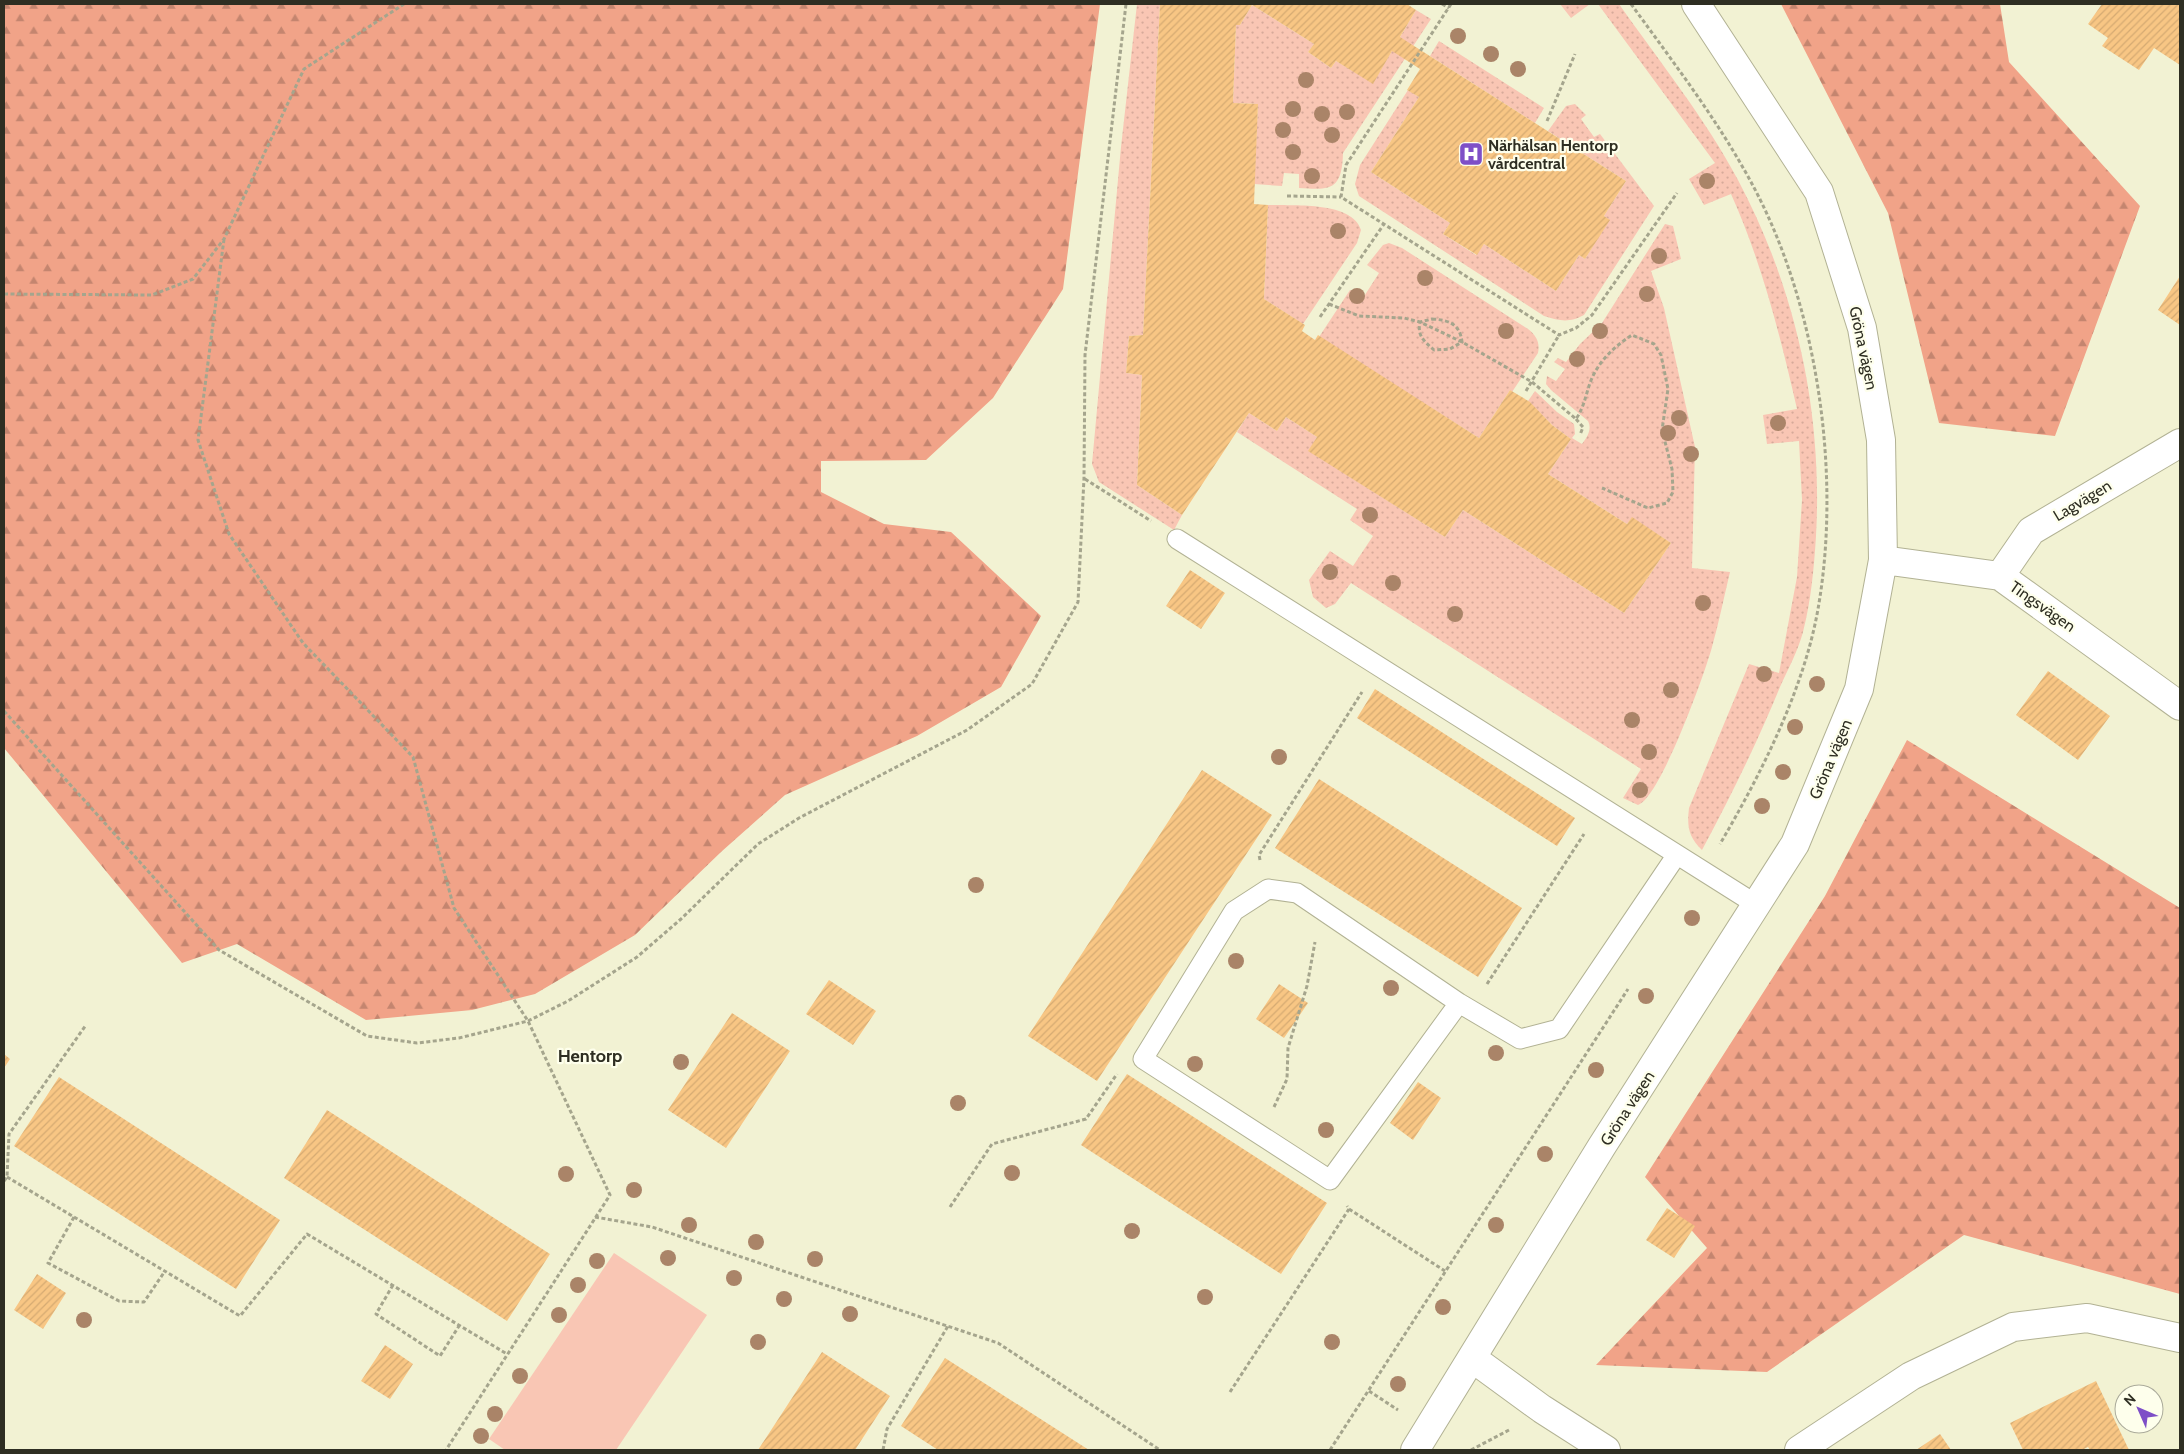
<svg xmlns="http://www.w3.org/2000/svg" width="2184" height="1454" viewBox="0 0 2184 1454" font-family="Cabin,sans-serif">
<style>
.grass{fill:url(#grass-dots)}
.forest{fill:url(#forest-firs)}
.pitch{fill:#f9c6b4}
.building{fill:url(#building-hatch)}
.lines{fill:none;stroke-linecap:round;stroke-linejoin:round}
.service-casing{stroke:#b2b294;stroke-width:21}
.minor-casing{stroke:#b2b294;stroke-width:30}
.path{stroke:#a5a58d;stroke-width:3;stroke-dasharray:4 2.5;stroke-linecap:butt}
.service{stroke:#fff;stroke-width:19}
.minor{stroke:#fff;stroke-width:28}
.tree{fill:#aa8468}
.labels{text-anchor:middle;stroke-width:4.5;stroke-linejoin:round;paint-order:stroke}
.poi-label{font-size:16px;font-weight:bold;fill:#2e2e22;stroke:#feffec;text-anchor:start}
.street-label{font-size:16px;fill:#2e2e22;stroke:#feffec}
.neighbourhood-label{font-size:18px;font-weight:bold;fill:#2e2e22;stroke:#feffec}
</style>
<defs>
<pattern id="grass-dots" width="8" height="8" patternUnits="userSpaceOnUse" patternTransform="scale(1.25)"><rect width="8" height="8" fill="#f9c6b4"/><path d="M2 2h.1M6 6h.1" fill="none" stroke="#d6aa9a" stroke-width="1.8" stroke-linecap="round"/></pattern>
<pattern id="forest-firs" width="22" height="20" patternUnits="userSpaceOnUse" patternTransform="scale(1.25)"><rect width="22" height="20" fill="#f1a388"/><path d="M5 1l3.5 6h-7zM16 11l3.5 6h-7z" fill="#c4856f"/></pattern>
<pattern id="building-hatch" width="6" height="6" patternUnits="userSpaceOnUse" patternTransform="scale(1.25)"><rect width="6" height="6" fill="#f8c684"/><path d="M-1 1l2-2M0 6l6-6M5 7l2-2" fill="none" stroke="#d5aa72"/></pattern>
</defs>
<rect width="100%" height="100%" fill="#f2f2d3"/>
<path class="grass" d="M1137 4H1160L1143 335 1129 336 1126 373 1142 375 1137 485 1182 515 1174 530 1099 482 1092 464 1121 147Z
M1560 4H1590L1571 18Z
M1598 4H1619C1659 61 1705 118 1738 180 1796 289 1823 412 1816 536 1814 568 1811 601 1803 632 1798 651 1788 669 1780 687 1757 743 1731 796 1702 850 1688 836 1687 826 1689 808L1749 664 1779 673 1797 577 1802 500 1799 441 1767 444 1763 415 1797 409C1780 335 1762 263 1731 194L1704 205 1689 179 1715 163Z
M1252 5 1314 44 1308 52 1331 68 1336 61 1373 83 1416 10 1431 19 1343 153C1342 191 1330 190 1299 188V174L1284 173 1282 186 1254 184 1258 104 1233 103 1236 25H1240Z
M1439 41 1544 108 1535 123 1430 56Z
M1408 90 1419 97 1371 172 1450 223 1443 234 1476 255 1484 244 1556 291 1579 255 1585 259 1609 220 1604 216 1626 181 1548 131 1566 106 1575 104 1586 115 1581 119 1594 137 1600 134 1654 206 1584 315C1569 323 1560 321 1544 316L1359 196 1355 184 1360 165Z
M1268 205C1293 206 1352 201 1361 230L1357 243 1303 324 1264 299Z
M1665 224 1673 226 1681 259 1651 271 1664 308 1695 447 1692 568 1730 572C1724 597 1719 622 1712 647 1705 673 1660 798 1638 805L1623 798 1641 769 1351 583 1335 604 1326 608 1313 597 1309 580 1330 551 1353 566 1373 536 1350 520 1357 509 1237 432 1249 413 1277 431 1286 417 1317 437 1309 451 1445 537 1463 510 1624 613 1671 543 1632 518 1627 524 1548 474 1571 439 1552 425 1528 401 1535 391 1557 412 1574 424 1575 434 1572 438 1582 444C1588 436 1592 429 1588 421L1551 390 1546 384 1547 376 1556 381 1565 369 1554 362 1558 358 1566 362 1580 344 1602 323Z
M1389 243 1402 248 1528 329C1537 336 1540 343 1538 353L1512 392 1510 390 1479 438 1319 337 1350 290 1363 298 1379 273 1367 265 1383 245Z"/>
<path class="forest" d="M4 4H1100L1063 289 993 398 926 460 821 461V492L884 524 951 532 1041 616 1001 687 917 736 785 795 721 852 635 935 535 994 472 1010 366 1020 237 944 182 963 4 748Z
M1781 4H2000L2009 62 2140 206 2055 436 1939 423 1888 213Z
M1907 740 2180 908V1294L1964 1235 1767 1372 1596 1365 1707 1248 1645 1177 1825 896Z"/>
<path class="pitch" d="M614 1253 707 1315 616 1450H505L489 1439Z"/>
<path class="building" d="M1160 4H1407L1416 10 1400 37 1626 181 1604 216 1610 220 1585 259 1579 255 1556 291 1484 244 1477 255 1443 234 1450 223 1371 172 1419 97 1407 90 1420 69 1392 51 1373 84 1336 61 1331 68 1308 52 1314 44 1252 5 1240 25H1236L1233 103 1258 104 1254 204 1268 205 1264 299 1305 325 1302 331 1315 340 1318 335 1479 438 1510 390 1530 402 1552 425 1571 439 1548 474 1627 524 1632 517 1671 543 1624 613 1463 510 1445 537 1308 451 1317 437 1286 417 1277 431 1249 413 1182 515 1137 485 1142 375 1126 373 1129 336 1143 335Z
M2102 4H2180V65L2154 48 2139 70 2102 46 2108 38 2088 24Z
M2180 276V325L2158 310Z
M1190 570 1225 593 1201 629 1166 606Z
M2048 671 2110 716 2078 760 2016 715Z
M1375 689 1575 818 1557 846 1357 718Z
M1202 770 1272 815 1097 1081 1028 1036Z
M1319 779 1522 908 1478 977 1275 848Z
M829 980 876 1011 853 1045 806 1014Z
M1279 984 1308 1003 1284 1038 1256 1019Z
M732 1013 790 1051 726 1148 668 1110Z
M4 1054 10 1059 4 1068Z
M1127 1074 1327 1203 1281 1274 1081 1145Z
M59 1077 280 1220 236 1289 14 1146Z
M1418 1082 1441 1098 1413 1140 1390 1123Z
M327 1110 550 1254 507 1321 284 1178Z
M1667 1208 1695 1226 1674 1258 1646 1240Z
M37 1274 66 1293 43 1329 14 1310Z
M385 1345 413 1364 390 1399 361 1381Z
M822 1352 890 1396 855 1450H758Z
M945 1358 1089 1450H938L901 1426Z
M2096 1381 2129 1450H2090L2088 1447 2082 1450H2023L2010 1423Z
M1940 1434 1951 1450H1916Z"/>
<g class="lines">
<defs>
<path id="service" d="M1177 539 1757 905
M1459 1003 1330 1180 1143 1059 1234 911 1268 889 1297 893 1459 1003 1520 1039 1559 1029 1676 856"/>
<path id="minor" d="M1883 560 2000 576 2180 706
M2000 576 2031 531 2180 443
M1472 1358 1542 1409 1606 1450
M1415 1450 1602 1146 1795 844 1859 689 1883 560 1881 440 1862 328 1819 192 1696 4
M1799 1450 1911 1376 2013 1327 2087 1318 2180 1338"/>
</defs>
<use href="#service" class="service-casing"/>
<use href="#minor" class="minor-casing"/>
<path class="path" d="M1442 4 1449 8
M1451 4 1346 165 1341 197 1559 335 1576 328 1592 315 1677 193
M1631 4C1673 62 1717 119 1751 182 1817 303 1842 473 1818 609 1804 689 1761 774 1720 844
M1547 121 1575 54
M1287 196 1341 197
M224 239 198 440 229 534 303 643 413 757 454 908 528 1021 610 1195 446 1450
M4 294 152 295 193 279 224 239 304 69 404 4
M1329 304 1359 316 1404 318 1420 322 1462 342 1532 382 1576 419C1585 406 1586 392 1592 378 1600 360 1615 346 1632 335L1654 344 1661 355 1668 389 1662 430 1672 469 1673 492 1667 503 1648 508 1602 488
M1320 317 1384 224
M1432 319C1449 320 1460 324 1462 342L1450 349 1434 350C1424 341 1417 336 1420 322Z
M1526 391 1559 335
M1576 419 1583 427 1580 435
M1085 479 1151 521
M4 711 219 950 367 1036 417 1043 459 1038 528 1021 568 1001 637 957 681 919 758 844 799 818 967 730 1032 684 1078 602 1084 478 1085 355 1126 4
M1260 860 1259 855 1362 692
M1487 984 1584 834
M1274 1107 1287 1079 1288 1048 1307 986 1315 942
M7 1177 240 1316 307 1234 507 1354
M4 1181 7 1177 9 1134 86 1025
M950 1207 992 1144 1086 1119 1117 1074
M1349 1209 1445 1271
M74 1217 48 1263 119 1301 144 1302 165 1271
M595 1217 652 1227 998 1343 1160 1450
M393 1285 376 1314 440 1356 459 1326
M1369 1391 1398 1410
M1230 1392 1349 1209 1347 1206
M883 1450 887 1429 948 1326
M1330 1450 1628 989
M1471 1450 1509 1430"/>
<use href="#service" class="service"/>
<use href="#minor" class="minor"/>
</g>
<g class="tree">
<circle cx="1458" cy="36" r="8"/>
<circle cx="1491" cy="54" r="8"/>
<circle cx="1518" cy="69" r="8"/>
<circle cx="1306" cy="80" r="8"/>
<circle cx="1293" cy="109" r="8"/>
<circle cx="1347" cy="112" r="8"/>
<circle cx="1322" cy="114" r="8"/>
<circle cx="1283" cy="130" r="8"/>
<circle cx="1332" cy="135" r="8"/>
<circle cx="1293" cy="152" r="8"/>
<circle cx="1312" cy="176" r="8"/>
<circle cx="1707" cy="181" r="8"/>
<circle cx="1338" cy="231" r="8"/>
<circle cx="1659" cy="256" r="8"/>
<circle cx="1425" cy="278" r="8"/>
<circle cx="1647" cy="294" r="8"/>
<circle cx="1357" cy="296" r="8"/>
<circle cx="1506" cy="331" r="8"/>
<circle cx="1600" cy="331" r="8"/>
<circle cx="1577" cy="359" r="8"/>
<circle cx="1679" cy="418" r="8"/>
<circle cx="1778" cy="423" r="8"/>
<circle cx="1668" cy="433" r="8"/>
<circle cx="1691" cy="454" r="8"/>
<circle cx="1370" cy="515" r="8"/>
<circle cx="1330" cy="572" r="8"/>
<circle cx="1393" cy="583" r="8"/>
<circle cx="1703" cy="603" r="8"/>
<circle cx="1455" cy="614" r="8"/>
<circle cx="1764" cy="674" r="8"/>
<circle cx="1817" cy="684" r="8"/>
<circle cx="1671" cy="690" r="8"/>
<circle cx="1632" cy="720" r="8"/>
<circle cx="1795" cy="727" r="8"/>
<circle cx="1649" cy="752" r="8"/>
<circle cx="1279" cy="757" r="8"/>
<circle cx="1783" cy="772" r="8"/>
<circle cx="1640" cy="790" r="8"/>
<circle cx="1762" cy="806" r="8"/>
<circle cx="976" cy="885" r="8"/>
<circle cx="1692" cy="918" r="8"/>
<circle cx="1236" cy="961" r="8"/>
<circle cx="1391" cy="988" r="8"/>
<circle cx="1646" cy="996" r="8"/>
<circle cx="1496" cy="1053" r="8"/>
<circle cx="681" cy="1062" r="8"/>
<circle cx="1195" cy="1064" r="8"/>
<circle cx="1596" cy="1070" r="8"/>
<circle cx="958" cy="1103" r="8"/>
<circle cx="1326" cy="1130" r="8"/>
<circle cx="1545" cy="1154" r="8"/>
<circle cx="1012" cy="1173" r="8"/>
<circle cx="566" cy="1174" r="8"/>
<circle cx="634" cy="1190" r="8"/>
<circle cx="689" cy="1225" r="8"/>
<circle cx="1496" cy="1225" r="8"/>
<circle cx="1132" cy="1231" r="8"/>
<circle cx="756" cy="1242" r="8"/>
<circle cx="668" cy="1258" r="8"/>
<circle cx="815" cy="1259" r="8"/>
<circle cx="597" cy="1261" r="8"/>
<circle cx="734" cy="1278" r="8"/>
<circle cx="578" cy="1285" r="8"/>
<circle cx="1205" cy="1297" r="8"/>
<circle cx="784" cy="1299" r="8"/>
<circle cx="1443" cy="1307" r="8"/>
<circle cx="850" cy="1314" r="8"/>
<circle cx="559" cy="1315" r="8"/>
<circle cx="84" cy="1320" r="8"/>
<circle cx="758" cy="1342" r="8"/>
<circle cx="1332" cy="1342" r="8"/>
<circle cx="520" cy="1376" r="8"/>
<circle cx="1398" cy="1384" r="8"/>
<circle cx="495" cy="1414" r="8"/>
<circle cx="481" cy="1436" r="8"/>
</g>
<defs>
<symbol id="hospital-square" viewBox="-11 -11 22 22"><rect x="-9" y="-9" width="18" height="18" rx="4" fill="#7e4fc7" stroke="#feffec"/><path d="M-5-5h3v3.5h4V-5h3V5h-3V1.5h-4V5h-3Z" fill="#fff"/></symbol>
</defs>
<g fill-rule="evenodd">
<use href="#hospital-square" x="1457" y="140" width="28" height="28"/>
</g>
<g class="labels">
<g class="poi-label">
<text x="1488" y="151">Närhälsan Hentorp<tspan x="1488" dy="18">vårdcentral</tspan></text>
</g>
<g class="street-label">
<text transform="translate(1864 348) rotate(78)" y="6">Gröna vägen</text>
<text transform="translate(2082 500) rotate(-31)" y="6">Lagvägen</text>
<text transform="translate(2043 606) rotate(35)" y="6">Tingsvägen</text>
<text transform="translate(1830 759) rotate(-67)" y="6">Gröna vägen</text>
<text transform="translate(1627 1108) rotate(-57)" y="6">Gröna vägen</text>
</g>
<g class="neighbourhood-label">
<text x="590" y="1062">Hentorp</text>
</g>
</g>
<rect width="2184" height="1454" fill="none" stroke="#2e2e22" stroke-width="10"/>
<g transform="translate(2139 1409) rotate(315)"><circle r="24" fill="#feffec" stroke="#abab9b"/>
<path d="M0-4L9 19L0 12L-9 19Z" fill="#7e4fc7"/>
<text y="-8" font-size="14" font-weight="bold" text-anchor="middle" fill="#2e2e22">N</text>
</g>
</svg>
